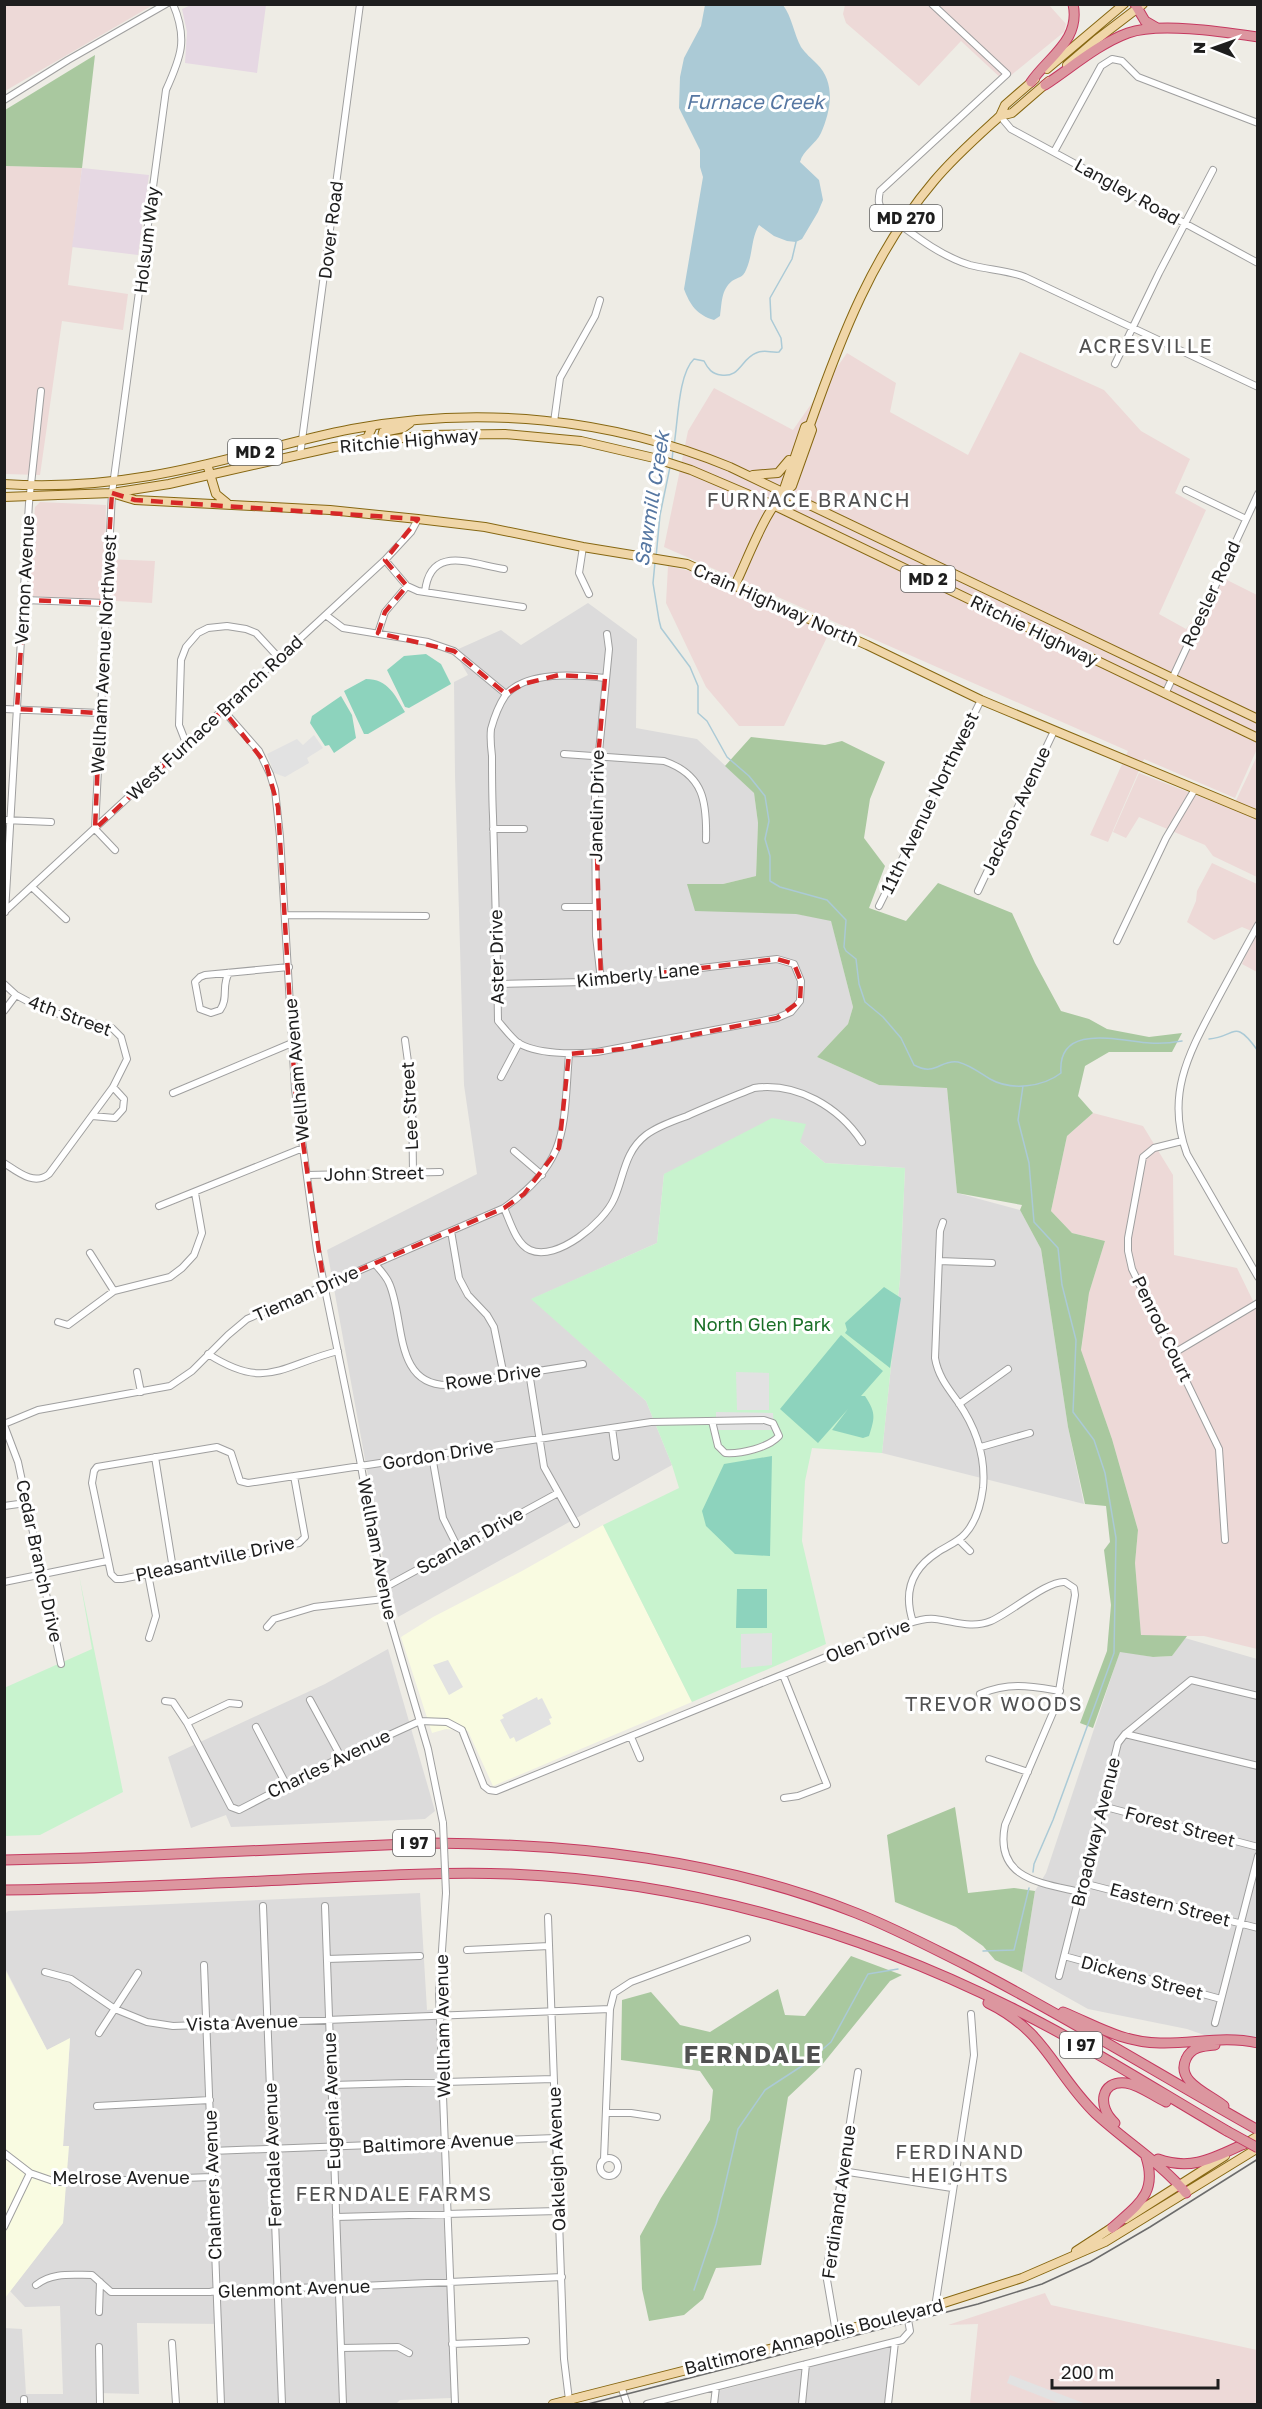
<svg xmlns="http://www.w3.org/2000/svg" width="1262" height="2409" viewBox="0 0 1262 2409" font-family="'Golos Text',sans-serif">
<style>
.residential{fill:#dcdbdb}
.commercial{fill:#edd9d7}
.industrial{fill:#e6d8e3}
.education{fill:#f9fbe1}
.forest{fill:#a9c89f}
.park{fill:#c8f3ce}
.pitch{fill:#8dd3bd}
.parking{fill:#e2e2e2}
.water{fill:#abcad6}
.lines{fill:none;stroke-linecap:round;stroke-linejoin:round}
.stream{stroke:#abcad6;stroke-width:1.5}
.minor-casing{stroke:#9f9f9f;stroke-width:8}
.major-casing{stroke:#866712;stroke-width:10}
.highway-casing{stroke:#c53960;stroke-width:11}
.minor{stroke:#fff;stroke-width:6}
.major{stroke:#f0d6a8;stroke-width:8}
.highway{stroke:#dc969f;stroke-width:9}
.tram{stroke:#6c6c6c;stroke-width:1.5}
.minor-bridge-casing{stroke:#9f9f9f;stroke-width:8;stroke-linecap:butt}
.highway-bridge-casing{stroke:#c53960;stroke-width:11;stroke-linecap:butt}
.minor-bridge{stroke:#fff;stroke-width:6}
.highway-bridge{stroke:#dc969f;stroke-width:9}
.marked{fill:none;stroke:#d62828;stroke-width:4.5;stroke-dasharray:12 8;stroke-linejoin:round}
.labels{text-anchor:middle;stroke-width:6;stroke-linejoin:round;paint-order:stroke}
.shield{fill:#fff;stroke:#626262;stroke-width:1.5}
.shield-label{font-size:16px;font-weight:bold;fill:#1e1e1e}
.street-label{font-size:18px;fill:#1e1e1e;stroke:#fff}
.park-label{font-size:18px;fill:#196f26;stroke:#fff}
.water-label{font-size:20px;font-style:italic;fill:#5677a2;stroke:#fff}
.neighbourhood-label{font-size:20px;letter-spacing:1.5px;fill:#515151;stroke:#fff}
.district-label{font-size:24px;font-weight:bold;letter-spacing:1.5px;fill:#515151;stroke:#fff}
</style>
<rect width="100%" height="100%" fill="#eeece5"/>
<path class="residential" d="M588 603 637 639 636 728 697 739 754 793 758 823 756 876 723 884H687L797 914 831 920 853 1007 848 1024 817 1057 879 1085 947 1088 957 1193 1020 1210 1041 1249 1068 1427 1084 1504 882 1453 900 1279 905 1168 825 1163 800 1142 664 1174 657 1243 532 1299 646 1401 672 1465 398 1617 384 1564 327 1250 477 1174 464 1085 455 775 454 682 468 675 454 651 501 630 521 645Z
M1185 1638 1257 1659V2038L1244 2035 1207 2036 1187 2029 1088 2009 1022 1972 1035 1891 1046 1873 1120 1651 1153 1657 1172 1656Z
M388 1649 435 1811 425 1819 231 1827 226 1815 191 1828 168 1757 325 1684Z
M420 1893 427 2010 436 2009 451 2398 400 2400 396 2404H224L221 2324 137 2323 139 2394 97 2393V2404H5L4 2328 22 2329 26 2394H63L60 2306 25 2307 10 2291 63 2223 68 2147H63L70 2039 47 2050 5 1968V1914L8 1911Z
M893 2345 886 2404H713L714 2392Z"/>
<path class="commercial" d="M5 4H153V5L5 91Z
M1048 4 1066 24 1064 32 1004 81 961 41 919 86 846 23 843 14 845 5Z
M4 166 82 168 68 285 128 294 123 330 62 321 40 475 5 474Z
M1020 352 1104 390 1141 431 1190 459 1175 493 1206 510 1159 614 1186 629 1225 579 1257 595V749L1235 798 1144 759 1108 842 1090 835 1128 751 664 547 688 431 714 388 793 430 847 353 896 383 890 412 968 455Z
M40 502 106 505 105 559 155 561 152 603 28 596 35 507Z
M668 566 699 573 829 633 784 726H739L706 687 666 603Z
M1257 756V877L1213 856 1205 845 1139 817 1126 838 1113 832 1139 773 1232 809Z
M1212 863 1257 884V972L1242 964 1256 933 1242 927 1214 940 1187 922 1196 901 1197 891Z
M1093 1113 1143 1126 1173 1175 1174 1255 1237 1268 1257 1309V1649L1204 1636H1141L1135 1563 1138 1530 1112 1439 1081 1351 1089 1293 1105 1241 1072 1233 1051 1211 1067 1136Z
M1045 2293 1051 2305 1257 2350V2404H970L978 2324 948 2325Z"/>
<path class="industrial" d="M191 5H266L257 73 185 63 187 32 182 9Z
M82 168 149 175 138 255 72 247Z"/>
<path class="education" d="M603 1525 692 1702 493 1786 468 1731 446 1729 432 1733 401 1637 433 1617 522 1571Z
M4 1968 47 2050 70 2038 63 2146H69L63 2223 5 2298Z"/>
<path class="forest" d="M95 55 82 168 5 166V110Z
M751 737 825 745 842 741 885 762 870 799 864 838 885 866 869 908 906 921 938 883 1012 913 1035 963 1061 1011 1089 1019 1107 1029 1149 1037 1182 1033 1172 1052H1109L1085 1066 1078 1096 1093 1113 1067 1136 1051 1211 1072 1233 1105 1241 1089 1293 1081 1350 1112 1439 1138 1530 1135 1563 1141 1635 1187 1636 1172 1656 1153 1657 1120 1652 1093 1728 1080 1723 1107 1651 1111 1605 1104 1550 1110 1542 1106 1506 1085 1504 1068 1427 1041 1249 1020 1210 1022 1205 957 1193 947 1088 879 1085 817 1057 848 1024 853 1007 831 921 796 914 695 911 687 884H723L756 876 758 823 754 793 725 766Z
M955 1807 968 1893 1014 1888 1035 1891 1022 1972 995 1960 983 1946 956 1927 895 1902 887 1835Z
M851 1956 902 1975 890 1981 821 2066 788 2097 761 2265 716 2268 703 2299 684 2315 649 2321 642 2289 640 2236 661 2198 710 2120 713 2090 700 2071 621 2060 622 2000 651 1992 680 2025 710 2032 778 1989 785 2015 805 2016Z"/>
<path class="park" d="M772 1118 806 1124 800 1142 825 1163 905 1168 900 1279 882 1453 812 1448 805 1481 802 1541 826 1644 692 1702 603 1525 679 1488 672 1465 646 1401 531 1299 657 1243 664 1174Z
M79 1575 123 1792 40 1835 5 1836 4 1688 92 1649Z"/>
<path class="pitch" d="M426 654 441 664 451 684 409 708 405 707 387 670 404 656Z
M366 679C388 679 395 695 405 712L368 734H364L344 691Z
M341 696 352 715 356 738 334 753 329 745 325 746 310 723 312 716Z
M884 1287 901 1298 890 1368 845 1333 847 1330 845 1323Z
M841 1335 883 1371 861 1396H865C876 1413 875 1417 869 1436L863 1438 832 1430 848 1409 818 1443 780 1409Z
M772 1456 770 1556 735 1554 706 1526 702 1511 724 1464Z
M737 1589H767V1628H736Z"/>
<path class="parking" d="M314 735 323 748 307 758 309 763 285 777 274 773 267 754 297 739 303 745Z
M736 1372 769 1373V1410H737Z
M716 1412 773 1413 774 1430H716Z
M772 1633V1665L741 1668V1634Z
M448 1660 463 1687 449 1695 433 1665Z
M537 1697 538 1700 542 1698 552 1718 549 1719 551 1724 516 1742 514 1737 510 1739 500 1720 504 1718 502 1715Z
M1010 2375 1086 2404H1061L1007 2383Z"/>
<path class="water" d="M705 5H783C792 17 794 34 801 47 806 54 811 58 817 64 836 83 831 110 821 133 816 144 803 150 800 162L819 180 823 200 818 212 802 239 796 242 787 241 774 236 759 225C751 238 753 255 746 270 743 278 738 277 732 281 721 290 722 303 720 316L714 320C697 315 690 305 684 289L703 177 700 167V150L679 108 680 77 684 58 701 26Z"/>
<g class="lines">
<path class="stream" d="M674 445C678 423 678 374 694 359L704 361C708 369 712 374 721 375 740 378 741 359 756 353 764 349 771 353 779 352L782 348 781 338 771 319 770 298 792 259 796 242
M672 460 673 450
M656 557 660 515 670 467
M655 562 653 583 659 620 661 628 690 667 698 686V713L707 721 727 757 749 776 765 796 769 821 765 839 770 856V881L780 887 827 900 846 920 844 947 846 951 856 959 859 984 865 1002 883 1017 901 1038 914 1065C936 1077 940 1059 958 1062 970 1065 980 1073 990 1079 1011 1091 1043 1087 1061 1073 1057 1022 1120 1041 1150 1043 1161 1044 1171 1043 1182 1041
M1209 1039C1236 1037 1234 1017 1258 1051
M1023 1086 1018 1120 1029 1163 1034 1222 1058 1248 1062 1285 1076 1340 1073 1412 1094 1440 1105 1473 1116 1538 1114 1653 1053 1820 1034 1864 1033 1872
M983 1951 1014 1950 1029 1888
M694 2290 716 2224 738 2129 765 2090 808 2062 831 2042 868 1974 898 1969"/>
<defs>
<path id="minor" d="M932 4 1007 74 880 191C878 200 878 204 883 212 909 231 939 256 970 265 989 270 1007 270 1025 277L1258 387
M4 100 68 60 166 4
M1000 116 1011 129 1258 263
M1054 152 1101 66 1112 59 1122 61 1138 77 1258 123
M1115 364 1159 273 1213 170
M554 422 560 378 595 316 600 300
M300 455 360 4
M1186 490 1246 519
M583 547 579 573 589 594
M385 560 407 586 418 591 523 607
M425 592C430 544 471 564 504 569
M24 600 105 603
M327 616 343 628 428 642 454 651 506 694
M378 633 385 612 407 586
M1165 694 1258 494
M4 709 100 713
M223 710 259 751 270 774 275 790 280 837 295 1089 317 1250 360 1460 384 1599 428 1749 443 1823
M186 743 179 725 181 660 186 647 198 633 208 628 227 626 246 629 256 633 279 658
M564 754 664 761C704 775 707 802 706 840
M4 820 51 822
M493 829H524
M115 850 95 829 112 493 166 90C181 57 188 39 173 4
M33 888 66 919
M978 891 1054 731
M879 906 981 700
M565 907H596
M4 912 385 560 411 532 418 519
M5 912 29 503 41 391
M285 915 426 916
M1258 925C1244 950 1230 976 1216 1002 1189 1053 1165 1095 1187 1154L1258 1277
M1117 941 1166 838 1195 789
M229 973C221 985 229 998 220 1010L211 1013 200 1009 195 982 200 977 205 975 289 967
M601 980 596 936 595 793 609 649 607 634
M4 984 16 995 44 1010 112 1028 121 1037 127 1059 113 1087 49 1174C34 1186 18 1172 4 1163
M497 984 584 982 777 959 794 964 801 981 800 1001 791 1012 777 1018 597 1052C575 1054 536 1055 517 1042 510 1036 504 1028 498 1021 497 952 495 884 493 816 492 796 492 776 492 756 491 748 490 738 491 729 494 718 499 705 505 696 525 670 578 675 605 678
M4 1011 16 995
M405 1040 412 1091 413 1173
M501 1077 519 1043
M173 1093 292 1043
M92 1116 115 1118 123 1109 124 1099 113 1087
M1182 1141 1154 1148 1143 1157 1128 1238V1251L1132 1269 1219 1449 1225 1540
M514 1151 542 1175
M307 1175 440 1172
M159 1206 303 1148
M504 1208C510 1221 516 1244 530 1250 557 1262 604 1222 614 1199 624 1177 624 1152 646 1135 658 1126 673 1121 687 1116 709 1106 732 1097 754 1088 797 1082 839 1107 862 1142
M451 1231 459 1278 468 1295 487 1315 494 1327 504 1376
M90 1253 114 1291
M939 1261 992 1263
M375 1264C380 1270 386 1276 389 1283 405 1318 393 1386 448 1385L583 1364
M58 1322 68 1325 114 1291 170 1277 182 1268 194 1255 202 1233 195 1193
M1174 1353 1258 1303
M208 1354C266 1391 280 1366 338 1351
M137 1372 141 1392
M529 1372 544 1467 576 1524
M959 1404 1008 1369
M4 1424 38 1410 170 1386 192 1371 228 1335 247 1319 504 1208C570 1161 563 1128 569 1054
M4 1425 18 1462 61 1664
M612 1428 616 1457
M981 1447 1030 1433
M432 1456 443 1518 458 1548
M155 1457 173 1569
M294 1476 305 1537 299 1543 122 1579H116L111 1574 92 1483 94 1471 97 1467 217 1447 231 1453 240 1481 248 1483 651 1422 764 1420 773 1423 779 1436C768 1448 741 1454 725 1453L718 1446 712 1421
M4 1506 26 1503
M959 1540 970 1551
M148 1574 156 1616 149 1638
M4 1582 107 1561
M382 1589 558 1493
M913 1622C903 1592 911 1569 938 1552 947 1546 958 1542 965 1534 976 1522 981 1504 983 1488 986 1456 976 1428 958 1402 948 1388 938 1376 935 1358L940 1231 943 1222
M267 1627 274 1619 314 1607 384 1599
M783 1675 827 1785 798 1796 784 1798
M980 1694C1010 1682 1029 1686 1060 1691
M310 1700 341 1757
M165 1701 173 1702 187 1723 231 1807 239 1810 341 1757 420 1721 447 1722 462 1730 484 1786 489 1790 496 1791 907 1624C916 1621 925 1618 935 1619 954 1621 971 1629 991 1621 1010 1613 1048 1580 1065 1582L1074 1588 1075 1595 1057 1703 1005 1825C994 1879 1041 1883 1080 1892
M187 1723 229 1703 239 1704
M256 1727 286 1784
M1125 1734 1258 1766
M631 1737 640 1758
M989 1759 1028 1772
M1102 1806 1258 1847
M1083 1883 1258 1928
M446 1893 439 1993 455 2404
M263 1906 282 2404
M325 1906 343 2404
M548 1917 564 2359 569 2400
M467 1950 549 1946
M1064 1956 1221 1999
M327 1959 420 1956
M204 1965 221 2404
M45 1972 71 1979 115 2009 147 2022 173 2026 610 2009
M1059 1976 1118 1743 1125 1734 1191 1680 1258 1696
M1215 2023 1258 1856
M99 2033 138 1973
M331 2085 554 2079
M97 2106 210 2100
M607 2113H631L657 2117
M211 2151 556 2138
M4 2153 30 2173 4 2227
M600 2167a9 9 0 1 1 18 0a9 9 0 1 1-18 0Z
M604 2159 610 2009 614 1993 631 1982 747 1939
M842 2171 952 2188
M30 2173 56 2182H70L212 2177
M336 2217 559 2211
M36 2285C52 2272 72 2275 92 2275L111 2292H210L223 2289 339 2287 562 2277
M935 2307 974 2055 971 2014
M99 2312 100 2282
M836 2332 826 2274 858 2072
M172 2343 176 2404
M452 2344 526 2341
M99 2347 100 2404
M341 2348 398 2347 409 2353
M621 2386 627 2404
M24 2399V2404
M647 2404 902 2340 910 2331 907 2314
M714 2404 716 2387
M802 2404 806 2364
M888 2404 895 2342"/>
<path id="major" d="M1067 65 1096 40 1143 4
M1047 69 1124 4
M1000 116 1012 113 1049 81
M359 440 367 438 373 426
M381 441 383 432 403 428 410 423
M207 464 216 494 227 503
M753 475 778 473 789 460
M4 484C52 487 102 484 149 476 218 465 284 442 352 429 479 405 611 418 730 467L1258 719
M783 492 805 427 810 425
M115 494 135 500 330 510 418 519 485 527 583 547 687 564 867 645 981 700 1258 815
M4 497 112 493 169 484 334 447 426 435 505 434 581 441 654 458 691 470 773 505 1258 738
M735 585C748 559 768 501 792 486L812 430 810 425C841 337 873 253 934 181 954 157 977 137 1000 116L1005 105 1035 79
M1243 2145 1258 2136
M1126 2219 1225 2156
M1076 2251 1116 2225
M553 2404 919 2311 1022 2278 1105 2242 1258 2148"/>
<path id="highway" d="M1135 4 1145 21 1157 28
M1031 82C1048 57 1081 40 1073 4
M1045 85C1071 68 1098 44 1128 33 1159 22 1224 32 1258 37
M4 1860 84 1858 430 1843C575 1844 720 1859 856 1913 894 1928 930 1947 966 1965 1065 2016 1160 2075 1258 2130
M4 1890C111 1889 218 1883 325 1878 387 1875 449 1872 511 1874 683 1881 857 1930 1010 2007 1085 2044 1155 2089 1227 2131
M988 2003C1047 2032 1053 2072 1096 2114 1125 2141 1161 2163 1186 2193
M1063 2012C1097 2026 1121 2042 1160 2043 1193 2044 1224 2035 1258 2043
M1215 2045C1203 2046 1191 2047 1186 2059 1175 2082 1210 2094 1224 2106
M1115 2123C1097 2107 1100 2080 1126 2083 1140 2085 1153 2096 1166 2102
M1158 2159C1192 2171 1213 2158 1244 2144
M1112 2228C1137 2205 1158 2194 1146 2157"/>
</defs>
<use href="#minor" class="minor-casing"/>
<use href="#major" class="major-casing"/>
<use href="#highway" class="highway-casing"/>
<use href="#minor" class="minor"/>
<use href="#major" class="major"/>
<use href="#highway" class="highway"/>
<path class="tram" d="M588 2404 978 2304 1042 2284 1090 2262 1150 2227 1258 2159"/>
<defs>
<path id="minor-bridge" d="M443 1823 446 1893"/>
<path id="highway-bridge" d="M1227 2131 1258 2148"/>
</defs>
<use href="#minor-bridge" class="minor-bridge-casing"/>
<use href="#highway-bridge" class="highway-bridge-casing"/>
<use href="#minor-bridge" class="minor-bridge"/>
<use href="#highway-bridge" class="highway-bridge"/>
</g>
<path class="marked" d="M112 493 135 500 418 519 385 560 407 586 385 612 378 633 454 651 506 694 523 684 559 675 605 678 595 793 601 980 777 959 794 964 801 981 800 1001 777 1018 622 1049 569 1054 559 1148 524 1194 504 1208 324 1285 295 1089 278 807 266 764 223 710 95 829 100 713 17 709 24 600 105 603Z"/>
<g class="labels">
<g class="shield">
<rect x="870" y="205" width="72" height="26" rx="4.5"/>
<rect x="228" y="439" width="54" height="26" rx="4.5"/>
<rect x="901" y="566" width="54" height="26" rx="4.5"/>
<rect x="393" y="1830" width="42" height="26" rx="4.5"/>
<rect x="1060" y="2032" width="42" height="26" rx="4.5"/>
</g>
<g class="shield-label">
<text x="906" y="224">MD 270</text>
<text x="255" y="458">MD 2</text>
<text x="928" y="585">MD 2</text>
<text x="414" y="1849">I 97</text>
<text x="1081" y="2051">I 97</text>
</g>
<g class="street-label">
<text transform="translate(1127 192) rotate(29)" y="6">Langley Road</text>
<text transform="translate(331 230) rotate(-83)" y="6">Dover Road</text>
<text transform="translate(147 240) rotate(-83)" y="6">Holsum Way</text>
<text transform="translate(409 441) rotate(-5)" y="6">Ritchie Highway</text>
<text transform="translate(25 580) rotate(-87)" y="6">Vernon Avenue</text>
<text transform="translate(1211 594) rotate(-65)" y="6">Roesler Road</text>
<text transform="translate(776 605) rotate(24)" y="6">Crain Highway North</text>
<text transform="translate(1034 631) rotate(26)" y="6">Ritchie Highway</text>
<text transform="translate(104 654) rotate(-87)" y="6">Wellham Avenue Northwest</text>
<text transform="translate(215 718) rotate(-43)" y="6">West Furnace Branch Road</text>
<text transform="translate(930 803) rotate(-64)" y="6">11th Avenue Northwest</text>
<text transform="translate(597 806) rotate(-89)" y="6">Janelin Drive</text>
<text transform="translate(1016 811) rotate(-65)" y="6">Jackson Avenue</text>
<text transform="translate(497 957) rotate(-91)" y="6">Aster Drive</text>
<text transform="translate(638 975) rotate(-6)" y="6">Kimberly Lane</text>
<text transform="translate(70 1016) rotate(20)" y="6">4th Street</text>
<text transform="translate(297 1070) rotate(-95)" y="6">Wellham Avenue</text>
<text transform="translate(410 1106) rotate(-93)" y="6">Lee Street</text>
<text transform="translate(374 1174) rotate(-1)" y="6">John Street</text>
<text transform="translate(306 1294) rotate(-24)" y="6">Tieman Drive</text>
<text transform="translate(1162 1329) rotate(64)" y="6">Penrod Court</text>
<text transform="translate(493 1377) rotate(-8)" y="6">Rowe Drive</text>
<text transform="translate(438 1455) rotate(-9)" y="6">Gordon Drive</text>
<text transform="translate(470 1541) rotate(-29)" y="6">Scanlan Drive</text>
<text transform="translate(377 1549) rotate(79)" y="6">Wellham Avenue</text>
<text transform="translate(215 1559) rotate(-12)" y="6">Pleasantville Drive</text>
<text transform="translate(39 1561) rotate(78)" y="6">Cedar Branch Drive</text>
<text transform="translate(868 1641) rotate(-22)" y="6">Olen Drive</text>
<text transform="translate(329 1764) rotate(-26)" y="6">Charles Avenue</text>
<text transform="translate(1180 1827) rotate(15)" y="6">Forest Street</text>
<text transform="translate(1096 1832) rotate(-76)" y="6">Broadway Avenue</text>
<text transform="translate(1170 1905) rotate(15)" y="6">Eastern Street</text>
<text transform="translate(1142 1978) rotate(15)" y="6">Dickens Street</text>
<text transform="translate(242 2023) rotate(-2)" y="6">Vista Avenue</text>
<text transform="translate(443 2026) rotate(-91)" y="6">Wellham Avenue</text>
<text transform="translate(332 2101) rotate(-92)" y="6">Eugenia Avenue</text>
<text transform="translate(438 2143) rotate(-3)" y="6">Baltimore Avenue</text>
<text transform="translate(273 2155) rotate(-92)" y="6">Ferndale Avenue</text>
<text transform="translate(557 2159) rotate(-92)" y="6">Oakleigh Avenue</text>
<text x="121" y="2184">Melrose Avenue</text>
<text transform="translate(213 2185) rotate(-92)" y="6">Chalmers Avenue</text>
<text transform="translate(839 2202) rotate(-82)" y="6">Ferdinand Avenue</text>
<text transform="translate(294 2289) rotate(-2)" y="6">Glenmont Avenue</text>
<text transform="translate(814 2337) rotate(-14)" y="6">Baltimore Annapolis Boulevard</text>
</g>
<g class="park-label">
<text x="762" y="1331">North Glen Park</text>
</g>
<g class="water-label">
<text x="755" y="109">Furnace Creek</text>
<text transform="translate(652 499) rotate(-81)" y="7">Sawmill Creek</text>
</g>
<g class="neighbourhood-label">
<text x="1146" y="353">ACRESVILLE</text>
<text x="809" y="507">FURNACE BRANCH</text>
<text x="994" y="1711">TREVOR WOODS</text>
<text x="960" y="2159">FERDINAND<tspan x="960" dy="23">HEIGHTS</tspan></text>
<text x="394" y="2201">FERNDALE FARMS</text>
</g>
<g class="district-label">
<text x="753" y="2063">FERNDALE</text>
</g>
</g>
<rect width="1262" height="2409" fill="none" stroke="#1e1e1e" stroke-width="12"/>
<g transform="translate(1214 48) rotate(271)" stroke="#ffffff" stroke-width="4.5" paint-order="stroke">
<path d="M0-4.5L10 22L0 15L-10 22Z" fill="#1e1e1e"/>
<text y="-9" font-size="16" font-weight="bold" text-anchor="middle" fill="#1e1e1e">N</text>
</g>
<path d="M1052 2379v9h166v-9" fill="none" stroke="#1e1e1e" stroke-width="3"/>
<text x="1061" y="2379" font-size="18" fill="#1e1e1e" stroke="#ffffff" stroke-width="4.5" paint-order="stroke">200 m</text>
</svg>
